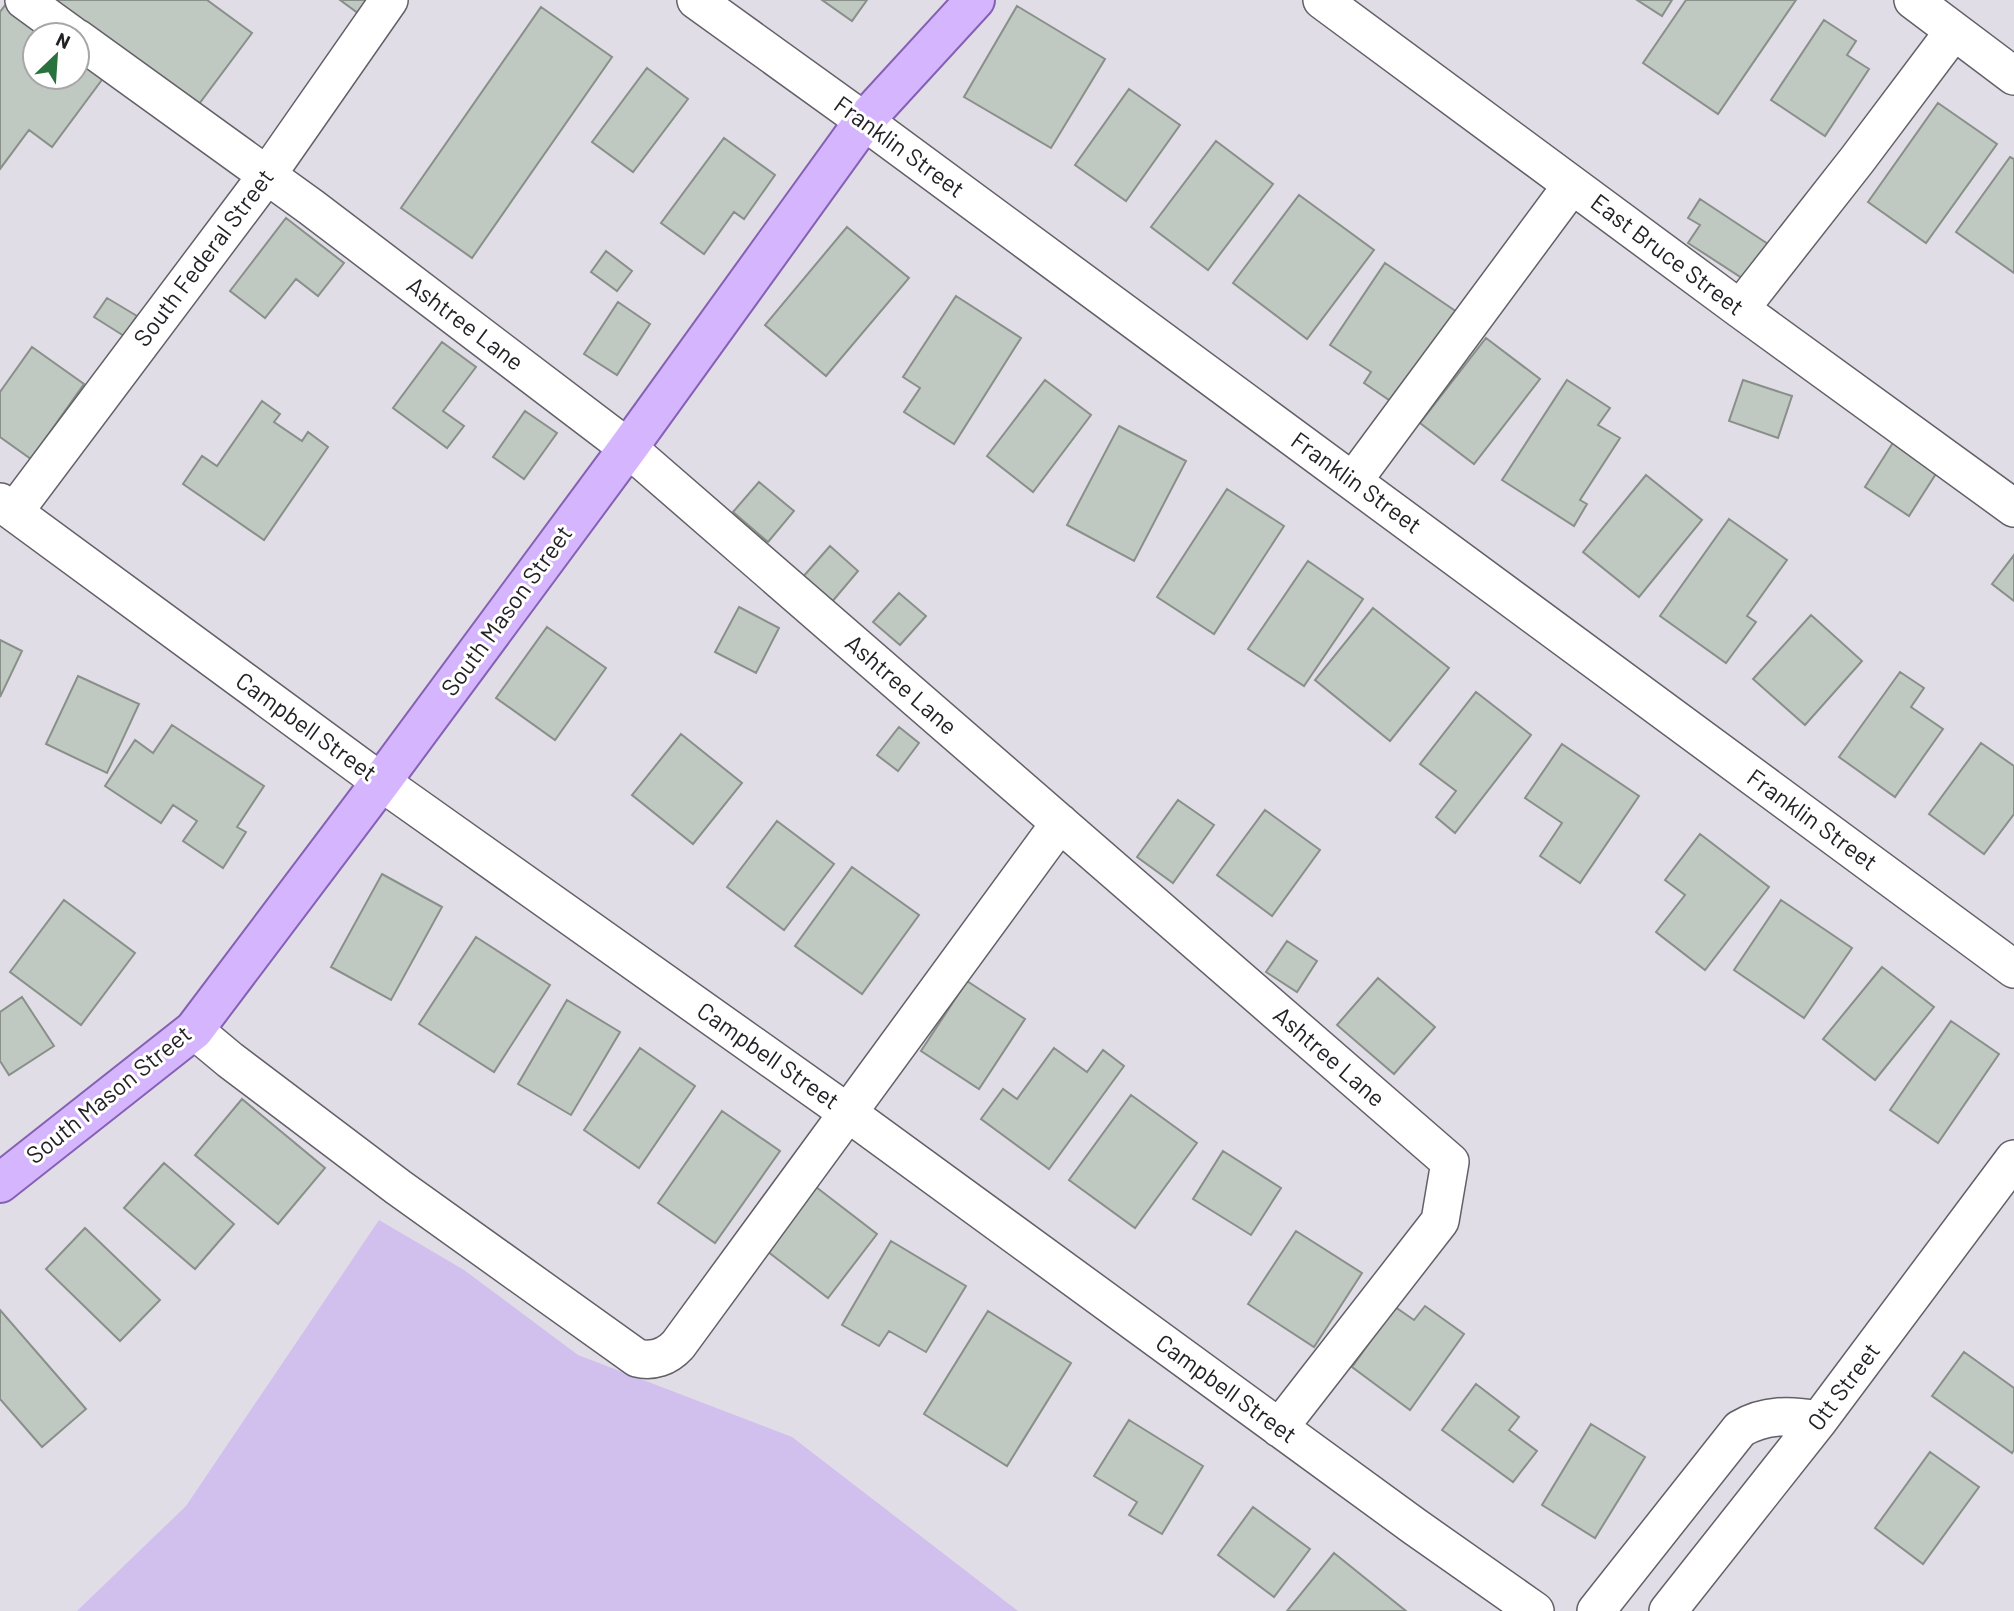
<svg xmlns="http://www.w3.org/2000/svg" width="2014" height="1611" viewBox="0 0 2014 1611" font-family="Barlow,sans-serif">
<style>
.green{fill:#d1bfee}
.building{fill:#c0c9c1;stroke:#889089;stroke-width:2}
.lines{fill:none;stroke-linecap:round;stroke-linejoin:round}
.minor-casing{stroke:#636068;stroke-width:40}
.major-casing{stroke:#8461b2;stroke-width:42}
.minor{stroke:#fff;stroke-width:37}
.major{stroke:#d5b5fe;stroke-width:38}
.labels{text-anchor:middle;stroke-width:6;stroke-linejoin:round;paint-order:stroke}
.street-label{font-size:24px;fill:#232125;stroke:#fff}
</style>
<rect width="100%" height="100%" fill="#e1dde7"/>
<path class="green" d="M379 1220 464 1270 578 1355 792 1437 1018 1611H77L186 1506Z"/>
<path class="building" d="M42 0H207L252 33 193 112Z
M340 0H374L362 16Z
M822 0H867L852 21Z
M1637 0H1672L1662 16Z
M1686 0H1796L1718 114 1643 63Z
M6 4 47 35H35V77H77V57L104 77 52 147 29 130 0 169V12Z
M1017 6 1105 59 1051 148 964 97Z
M541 7 612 57 472 258 401 208Z
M1824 20 1856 41 1847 55 1869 69 1825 136 1771 100Z
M647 68 688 99 633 172 592 142Z
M1129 89 1180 125 1126 201 1075 165Z
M1938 103 1997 144 1926 243 1868 202Z
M724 138 775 175 744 219 734 212 704 254 661 223Z
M1216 141 1273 184 1208 270 1151 227Z
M2010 157 2014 159V273L1956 232Z
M1299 195 1374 250 1307 339 1233 283Z
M1700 199 1768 244 1745 280 1688 243 1700 225 1688 218Z
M286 218 344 263 318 296 296 279 265 318 230 291Z
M847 227 909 278 826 376 765 325Z
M606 251 632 271 617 291 591 272Z
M1385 263 1457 312 1395 404 1364 383 1371 372 1330 345Z
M956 296 1021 338 954 444 904 412 920 388 903 377Z
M107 298 137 316 124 336 94 317Z
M618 302 650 324 617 375 584 354Z
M1486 338 1540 379 1474 464 1420 423Z
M442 342 476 367 443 411 464 426 447 448 393 408Z
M32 347 84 384 31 459 0 437V392Z
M1045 380 1091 415 1033 492 987 456Z
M1567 380 1610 408 1598 425 1620 438 1580 500 1587 504 1574 526 1502 480Z
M1743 380 1792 396 1778 438 1729 421Z
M262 401 280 414 274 422 302 441 308 432 328 447 264 540 183 484 202 456 217 466Z
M525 411 557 433 524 479 493 457Z
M1119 426 1186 461 1134 561 1067 525Z
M1894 441 1939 469 1909 516 1865 487Z
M1646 475 1702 520 1639 597 1583 552Z
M759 482 794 511 768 542 733 512Z
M1227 489 1284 526 1214 634 1157 597Z
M1729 519 1787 560 1747 616 1756 622 1726 663 1660 616Z
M830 546 858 571 831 603 802 578Z
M2014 555V601L1992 584Z
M1308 561 1363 599 1304 686 1248 649Z
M899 593 926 616 900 645 873 622Z
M739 607 779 628 756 673 715 652Z
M1373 608 1449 668 1390 741 1315 680Z
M1811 615 1862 661 1805 725 1753 679Z
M547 627 606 668 555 740 496 698Z
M0 640 22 651 0 697Z
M1900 672 1924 688 1911 707 1943 729 1895 797 1839 757Z
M78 676 139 704 107 773 46 744Z
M1476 692 1531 735 1455 833 1436 817 1456 791 1420 764Z
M172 725 264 786 237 827 246 832 223 868 183 841 197 821 173 805 161 823 105 786 135 740 153 753Z
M899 727 919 743 898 771 877 755Z
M681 734 742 783 693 844 632 795Z
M1981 743 2014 766V814L1984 854 1929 814Z
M1562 744 1639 796 1580 883 1540 856 1562 823 1525 798Z
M1178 800 1214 825 1173 883 1137 857Z
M1265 810 1320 850 1272 916 1217 875Z
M777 821 834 864 784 930 727 887Z
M1700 834 1769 887 1705 970 1656 932 1685 895 1665 880Z
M852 867 919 915 862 994 795 946Z
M382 874 442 907 391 1000 331 967Z
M64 900 135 953 81 1025 10 972Z
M1781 900 1852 948 1804 1018 1734 970Z
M476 937 550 985 494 1072 419 1024Z
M1287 941 1317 961 1297 992 1266 972Z
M1882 967 1934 1007 1875 1080 1823 1039Z
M1378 978 1435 1027 1394 1074 1337 1025Z
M967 981 1025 1019 979 1089 921 1051Z
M22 997 54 1046 9 1075 0 1061V1012Z
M567 1000 620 1032 571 1115 518 1084Z
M1951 1021 1999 1054 1938 1143 1890 1110Z
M640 1048 695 1086 639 1168 584 1130Z
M1054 1048 1087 1072 1103 1050 1124 1066 1049 1169 981 1119 1003 1089 1017 1099Z
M1131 1095 1197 1143 1135 1228 1069 1180Z
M242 1099 325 1168 278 1224 195 1155Z
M722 1111 780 1151 715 1243 658 1203Z
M1223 1151 1281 1188 1251 1235 1193 1199Z
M164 1163 234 1224 195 1269 124 1208Z
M816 1187 877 1234 828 1298 767 1251Z
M85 1228 160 1300 120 1341 46 1269Z
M1296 1231 1362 1273 1314 1347 1248 1304Z
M891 1241 966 1286 926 1352 889 1331 879 1346 842 1325Z
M1425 1306 1464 1334 1410 1410 1352 1367 1395 1307 1414 1320Z
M0 1310 86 1409 42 1447 0 1399Z
M988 1311 1071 1363 1007 1466 924 1414Z
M1964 1352 2014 1388V1450L2012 1453 1932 1396Z
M1476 1384 1519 1417 1509 1430 1537 1451 1513 1482 1442 1430Z
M1129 1420 1203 1466 1162 1534 1129 1515 1137 1502 1094 1476Z
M1591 1424 1645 1457 1595 1538 1542 1505Z
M1930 1452 1979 1487 1923 1564 1875 1528Z
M1253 1507 1310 1549 1274 1597 1218 1555Z
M1334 1553 1406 1611H1287Z"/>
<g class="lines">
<defs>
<path id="minor" d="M24 0 72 35
M696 0 864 121 2014 969
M1322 0 1740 309 2014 508
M1913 0 2014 76
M77 38 311 207 628 448 1450 1162 1440 1221 1279 1428
M1740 309 1857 160 1954 31
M1353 481 1572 185
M0 502 381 782 848 1113 1414 1526 1535 1611
M14 512 267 175 389 0
M194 1030 230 1060 398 1187 637 1358C653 1362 667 1357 678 1345L1060 823
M1596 1611 1740 1429C1765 1414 1791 1415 1819 1420
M1668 1611 1819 1420 2014 1159"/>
<path id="major" d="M0 1183 194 1030 381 782 628 448 864 121 975 0"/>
</defs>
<use href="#minor" class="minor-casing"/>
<use href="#major" class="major-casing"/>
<use href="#minor" class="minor"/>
<use href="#major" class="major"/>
</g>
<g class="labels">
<g class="street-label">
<text transform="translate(899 147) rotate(36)" y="8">Franklin Street</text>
<text transform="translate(1667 255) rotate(37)" y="8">East Bruce Street</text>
<text transform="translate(204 258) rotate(-53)" y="8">South Federal Street</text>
<text transform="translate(465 324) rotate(37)" y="8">Ashtree Lane</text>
<text transform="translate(1356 483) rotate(36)" y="8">Franklin Street</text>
<text transform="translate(507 611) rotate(-54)" y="8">South Mason Street</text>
<text transform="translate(901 685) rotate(41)" y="8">Ashtree Lane</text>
<text transform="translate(306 727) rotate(36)" y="8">Campbell Street</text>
<text transform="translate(1812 820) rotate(36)" y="8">Franklin Street</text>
<text transform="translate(768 1056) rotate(35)" y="8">Campbell Street</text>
<text transform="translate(1329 1057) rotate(41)" y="8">Ashtree Lane</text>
<text transform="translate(109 1095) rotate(-39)" y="8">South Mason Street</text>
<text transform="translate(1844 1387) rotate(-53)" y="8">Ott Street</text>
<text transform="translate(1226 1389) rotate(36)" y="8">Campbell Street</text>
</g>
</g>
<g transform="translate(56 56) rotate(25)"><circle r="33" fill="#ffffff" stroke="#a7a6a8" stroke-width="2"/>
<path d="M0-5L12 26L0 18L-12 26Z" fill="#29713d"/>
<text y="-10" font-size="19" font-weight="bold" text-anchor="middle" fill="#232125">N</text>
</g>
</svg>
